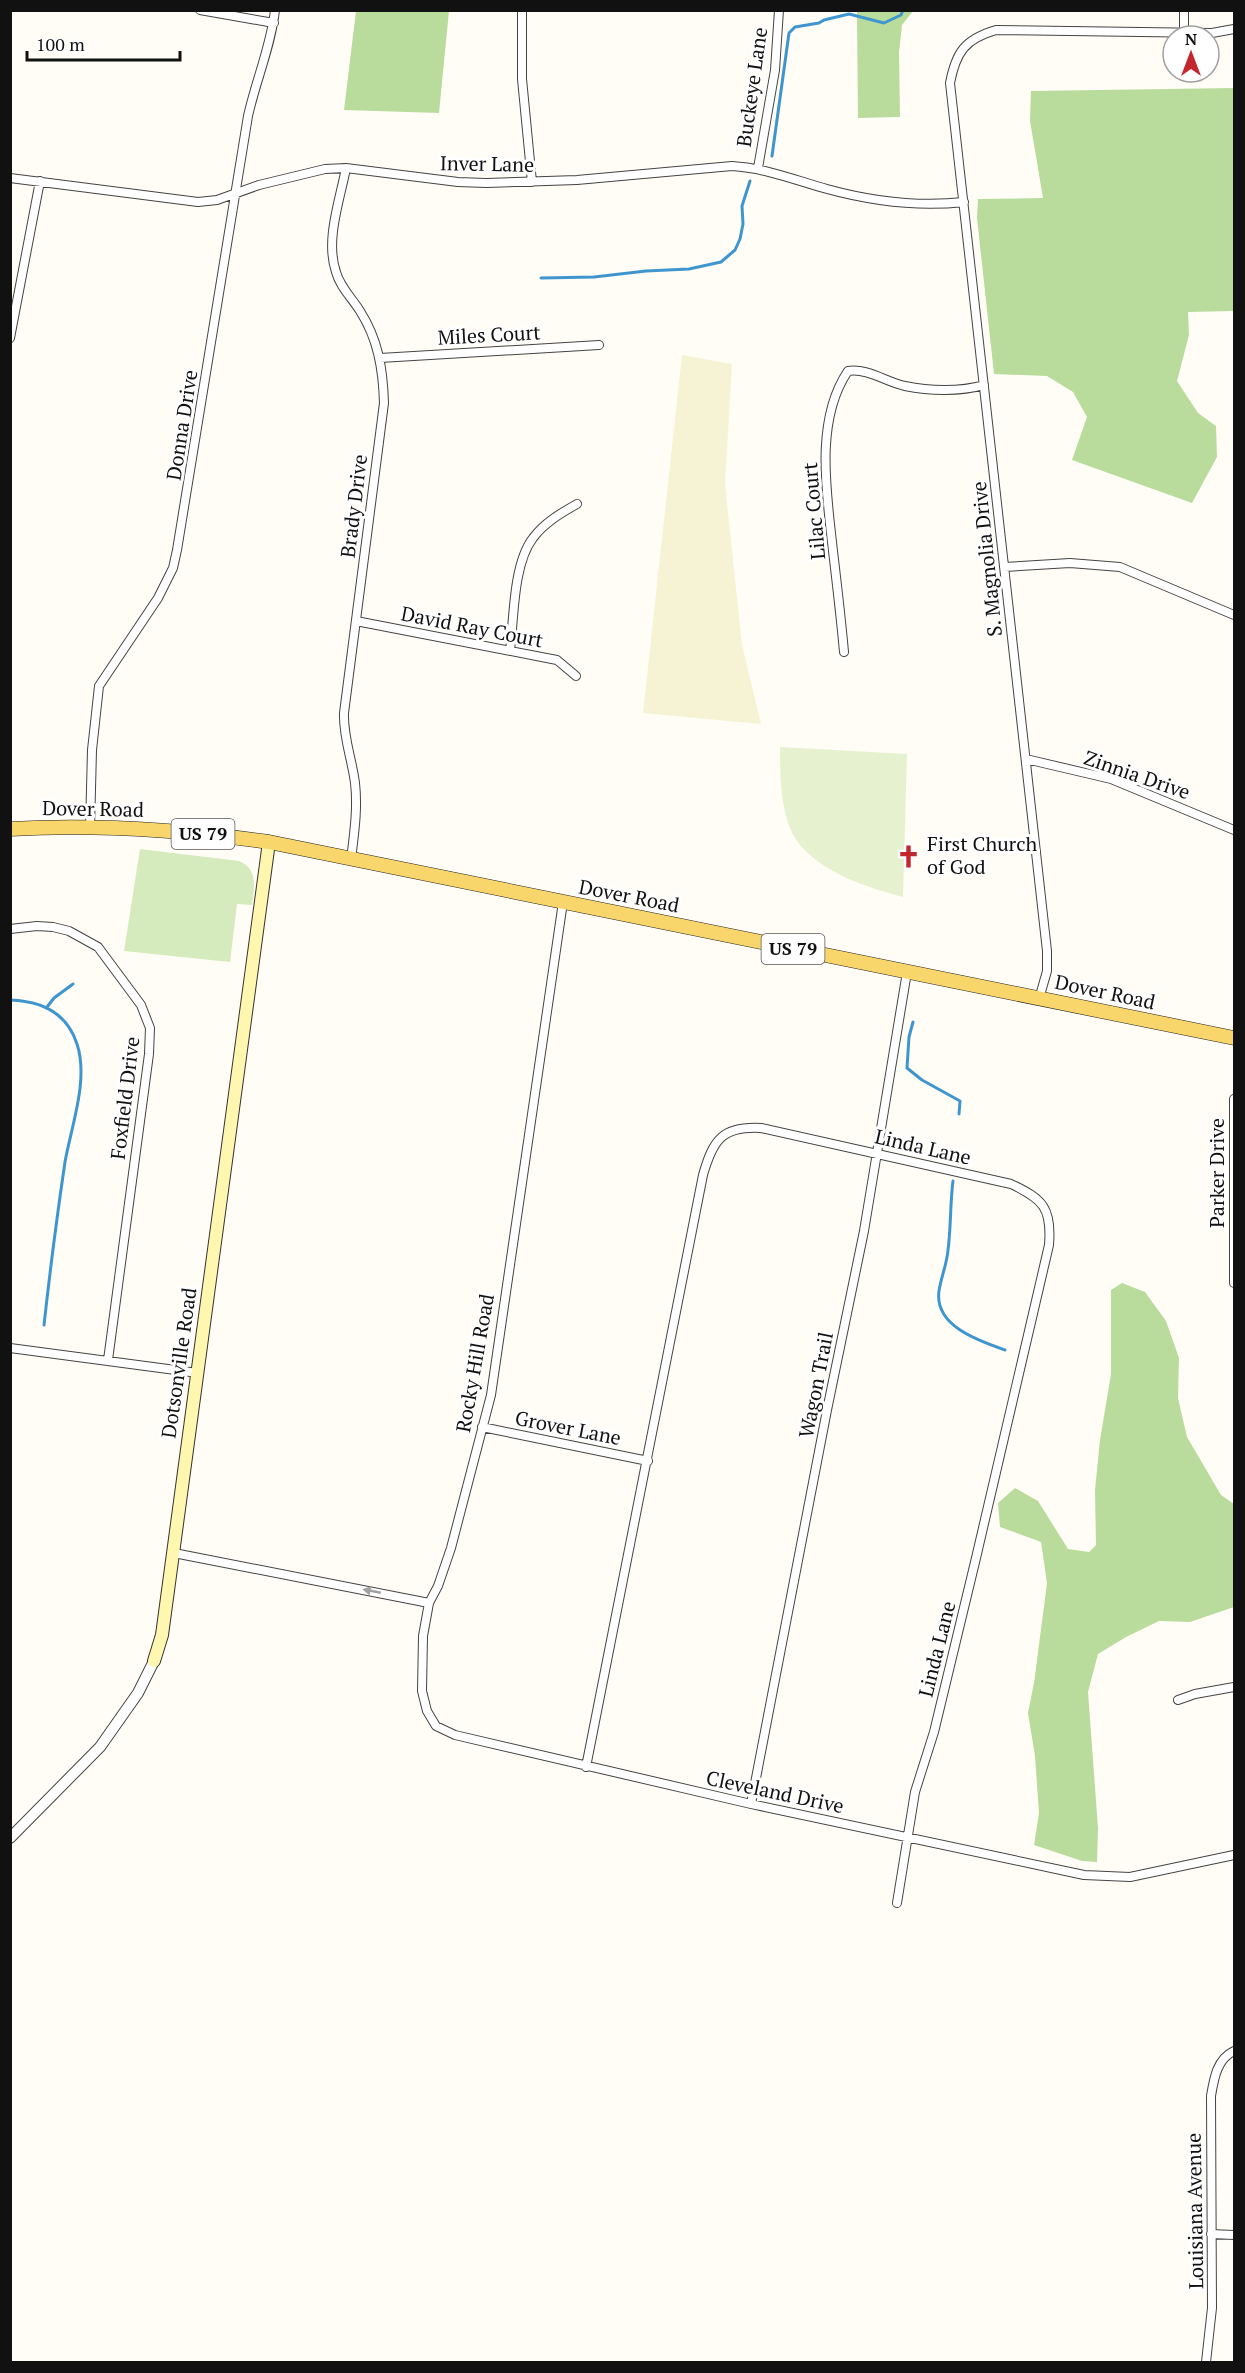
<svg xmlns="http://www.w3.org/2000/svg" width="1245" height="2373" viewBox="0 0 1245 2373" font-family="'PT Serif',serif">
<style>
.farmland{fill:#f6f3d4}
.green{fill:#d5ebbd}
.forest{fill:#b9dc9c}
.pitch{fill:#e6f2cf}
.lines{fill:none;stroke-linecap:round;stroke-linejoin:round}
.stream{stroke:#3f96cf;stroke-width:3}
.minor-casing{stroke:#444;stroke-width:10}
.tertiary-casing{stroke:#444;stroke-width:12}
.secondary-casing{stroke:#333;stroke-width:14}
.primary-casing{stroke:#222;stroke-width:15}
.minor{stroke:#fff;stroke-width:8}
.tertiary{stroke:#fff;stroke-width:10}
.secondary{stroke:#fff6b0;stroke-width:12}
.primary{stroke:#f9d66b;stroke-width:14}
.oneway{fill:#a0a0a0}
.labels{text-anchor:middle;stroke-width:6;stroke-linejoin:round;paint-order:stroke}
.shield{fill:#fff;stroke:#585858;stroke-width:1.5}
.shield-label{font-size:18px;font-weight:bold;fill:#111}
.street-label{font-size:20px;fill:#111;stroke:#fff}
.poi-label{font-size:20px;fill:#111;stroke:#fff;text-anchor:start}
</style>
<rect width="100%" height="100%" fill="#fffdf5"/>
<path class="farmland" d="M682 355 732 364 725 484 742 645 761 724 643 713Z"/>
<path class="green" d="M140 849 239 861C259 869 254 888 252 905L237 904 230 962 124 951Z"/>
<path class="forest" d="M356 11H449L439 113 344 110Z
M857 11H913L902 25 899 52 900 117 858 118Z
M1234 88V311L1188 312 1189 335 1177 381 1198 413 1216 426 1217 457 1192 503 1072 460 1087 417 1073 392 1047 376 994 374 977 218 978 199 1043 198 1030 121 1031 91Z
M1122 1283 1145 1292 1166 1321 1179 1358 1178 1398 1187 1437 1221 1495 1234 1504V1607L1190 1622 1159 1621 1126 1637 1098 1654 1088 1692 1098 1828 1097 1862 1082 1861 1034 1845 1039 1813 1035 1756 1028 1713 1034 1683 1047 1583 1041 1542 1000 1527 998 1503 1015 1488 1038 1501 1068 1549 1089 1552 1096 1545 1095 1490 1100 1440 1111 1374V1290Z"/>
<path class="pitch" d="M780 747 907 754 903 897C869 888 825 874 801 846 780 822 780 777 780 747Z"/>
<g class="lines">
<path class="stream" d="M772 156 789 33 795 27 819 23 824 20 849 14 884 23 901 15 903 10
M541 278 594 277 646 271 689 269 721 262 735 250 740 239 743 224 742 206 750 181
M10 1000C42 1001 67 1013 77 1044 89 1080 71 1127 65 1162 57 1216 50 1271 44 1325
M47 1007 54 998 73 984
M913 1022 909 1037 907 1068 922 1080 960 1101 959 1114
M953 1181C950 1204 951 1228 948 1250 947 1264 941 1277 939 1291 934 1326 979 1341 1005 1350"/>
<defs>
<path id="minor" d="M200 10 274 23
M522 10V79L532 182
M1184 32V10
M346 168C340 200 325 240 336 272 340 287 352 298 360 311 378 339 383 369 384 403L344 713C343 737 352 759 355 783 358 809 354 834 351 860
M758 168 775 70 779 10
M10 178 198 202 217 200 259 185 325 169 346 168 458 182 486 183 577 180 732 166C765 168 795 180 827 189 871 201 919 207 964 202
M10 338 40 181
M380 358 599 345
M1004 567 1070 563 1120 567 1234 615
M356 621 557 660 576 676
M510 651C514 618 513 564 533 538 544 523 561 513 577 504
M844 652C841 618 837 585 833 551 827 495 814 421 848 371 868 368 886 382 905 386 929 391 960 392 984 385
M1026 759 1111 779 1234 830
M90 828 92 750 99 686 158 598 173 568 177 550 248 116C256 80 271 46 275 10
M563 902 491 1395 451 1548 438 1586 429 1603 423 1636 422 1691 427 1711 436 1726 455 1735 751 1804 1084 1875 1130 1877 1234 1855
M10 929 37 926 53 927 69 931 98 947 141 1005 150 1028 149 1054 108 1360
M1039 999 1047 971V951L950 83C956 52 965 39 996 30L1212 33 1234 29
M1234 1099V1283
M10 1348 198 1373
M482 1427 648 1461
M174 1553 429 1603
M1178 1700 1195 1694 1234 1687
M586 1767 703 1175C713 1140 722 1126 761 1128L1011 1184C1043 1199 1052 1208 1049 1245L976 1558 934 1732 915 1792 897 1903
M751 1804 827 1410 864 1231 907 972
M1211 2234 1234 2235
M1206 2362 1212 2308 1211 2096C1214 2078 1217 2059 1234 2051"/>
<path id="tertiary" d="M10 1838 100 1747 138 1693 154 1661"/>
<path id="secondary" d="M154 1661 162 1635 269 842"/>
<path id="primary" d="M10 829C97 824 183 830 269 842L1234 1038"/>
</defs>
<use href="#minor" class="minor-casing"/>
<use href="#tertiary" class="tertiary-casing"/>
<use href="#secondary" class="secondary-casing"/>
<use href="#primary" class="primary-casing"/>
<use href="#minor" class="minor"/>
<use href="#tertiary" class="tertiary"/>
<use href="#secondary" class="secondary"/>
<use href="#primary" class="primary"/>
</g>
<defs><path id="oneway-solid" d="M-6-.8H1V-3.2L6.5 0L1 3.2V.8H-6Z" transform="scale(1.5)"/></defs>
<use class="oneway" href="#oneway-solid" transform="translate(372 1591) rotate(-169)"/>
<defs>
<symbol id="church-bare" viewBox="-9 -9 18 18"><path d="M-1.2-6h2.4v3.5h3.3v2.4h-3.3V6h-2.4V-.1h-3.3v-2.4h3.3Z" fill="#c4262e" stroke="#fff" stroke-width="2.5" paint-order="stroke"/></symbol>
</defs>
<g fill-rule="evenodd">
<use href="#church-bare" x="892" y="840" width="33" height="33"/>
</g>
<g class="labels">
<g class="shield">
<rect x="171.5" y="819" width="63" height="30" rx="4.5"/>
<rect x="761.5" y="934" width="63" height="30" rx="4.5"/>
</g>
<g class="shield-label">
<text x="203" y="840">US 79</text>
<text x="793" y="955">US 79</text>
</g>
<g class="street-label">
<text transform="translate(752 87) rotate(-82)" y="7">Buckeye Lane</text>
<text transform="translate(487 164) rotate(1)" y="7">Inver Lane</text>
<text transform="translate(489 335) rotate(-3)" y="7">Miles Court</text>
<text transform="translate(182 425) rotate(-81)" y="7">Donna Drive</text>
<text transform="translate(354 506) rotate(-83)" y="7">Brady Drive</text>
<text transform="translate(814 511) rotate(-95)" y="7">Lilac Court</text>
<text transform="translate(987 559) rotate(-96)" y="7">S. Magnolia Drive</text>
<text transform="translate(472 627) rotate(11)" y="7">David Ray Court</text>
<text transform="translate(1137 775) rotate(19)" y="7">Zinnia Drive</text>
<text transform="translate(93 809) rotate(1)" y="7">Dover Road</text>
<text transform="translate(629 896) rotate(11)" y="7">Dover Road</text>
<text transform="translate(1105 992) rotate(12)" y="7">Dover Road</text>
<text transform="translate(125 1098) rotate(-83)" y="7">Foxfield Drive</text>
<text transform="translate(923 1147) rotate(13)" y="7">Linda Lane</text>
<text transform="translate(1217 1173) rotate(-90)" y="7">Parker Drive</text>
<text transform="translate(179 1363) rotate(-82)" y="7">Dotsonville Road</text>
<text transform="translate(475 1363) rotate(-80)" y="7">Rocky Hill Road</text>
<text transform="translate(816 1385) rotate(-79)" y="7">Wagon Trail</text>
<text transform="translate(568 1428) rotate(11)" y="7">Grover Lane</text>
<text transform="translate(937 1649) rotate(-76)" y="7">Linda Lane</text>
<text transform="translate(775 1792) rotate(12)" y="7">Cleveland Drive</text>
<text transform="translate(1195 2211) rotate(-91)" y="7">Louisiana Avenue</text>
</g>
<g class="poi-label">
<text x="927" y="851">First Church<tspan x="927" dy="23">of God</tspan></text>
</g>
</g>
<rect width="1245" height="2373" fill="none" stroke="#111111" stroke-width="24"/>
<g transform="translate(1191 54)"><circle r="28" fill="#ffffff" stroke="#a0a0a0" stroke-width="1.5"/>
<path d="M0-4.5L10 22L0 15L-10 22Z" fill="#c4262e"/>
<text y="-9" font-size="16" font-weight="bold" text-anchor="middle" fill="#111111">N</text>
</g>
<path d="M27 51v9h153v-9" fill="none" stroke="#111111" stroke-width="3"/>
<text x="36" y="51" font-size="18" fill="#111111" stroke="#ffffff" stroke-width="4.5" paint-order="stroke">100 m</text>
</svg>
